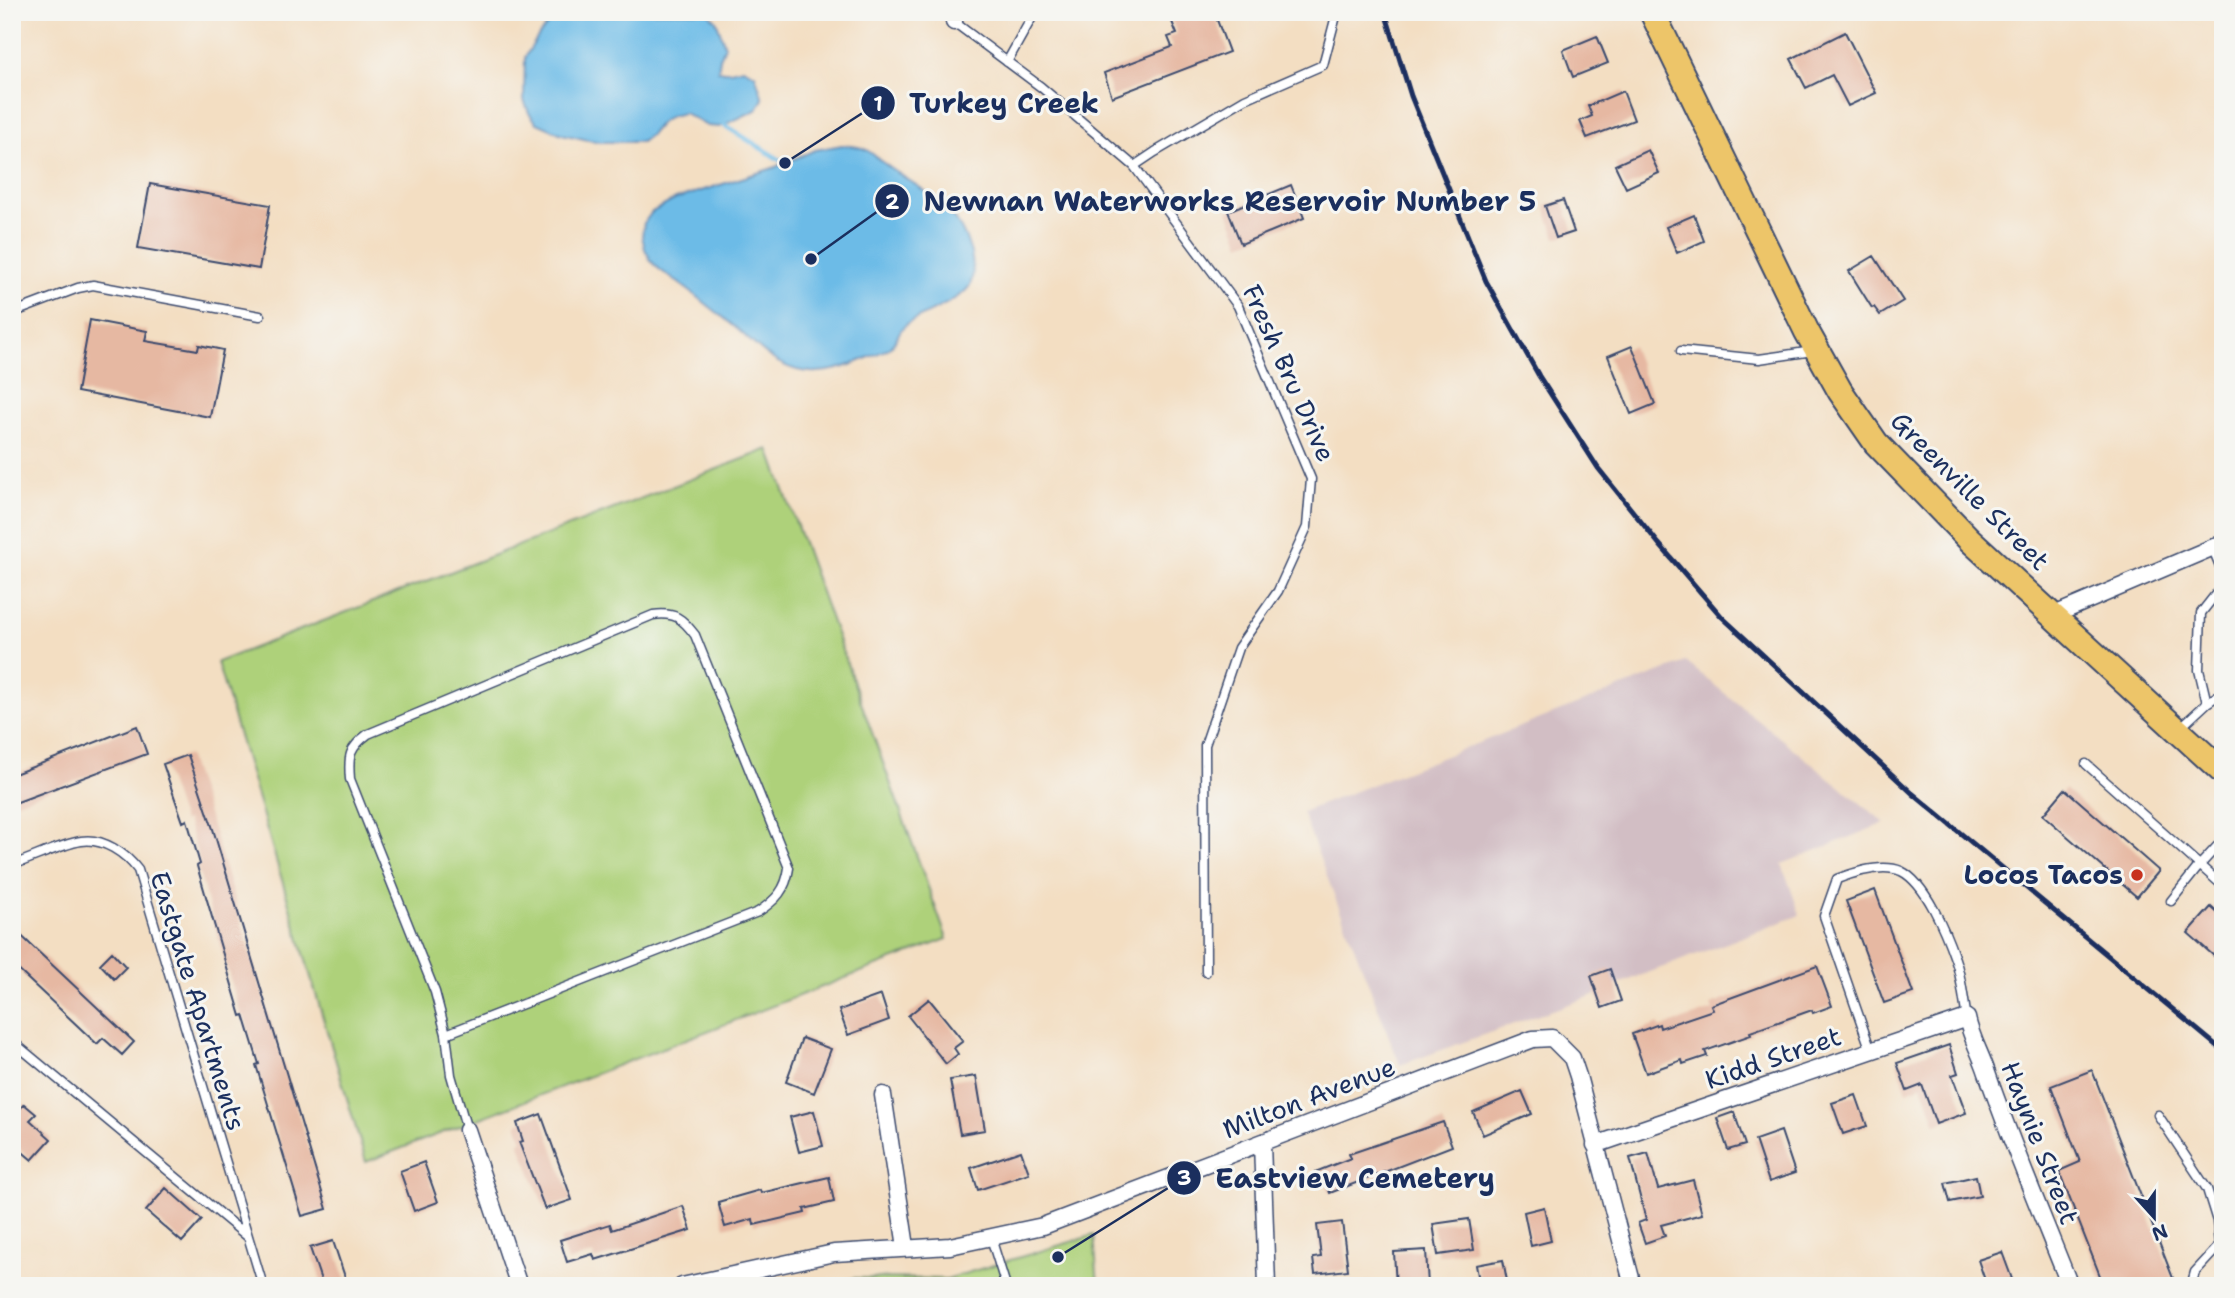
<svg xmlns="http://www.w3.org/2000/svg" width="2235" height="1298" viewBox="0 0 2235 1298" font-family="'Shantell Sans',sans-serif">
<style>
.industrial{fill:#d2bec4}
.green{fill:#aed17a;stroke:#64806c;stroke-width:2}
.water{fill:#6cbbe7;stroke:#4475a2;stroke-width:2}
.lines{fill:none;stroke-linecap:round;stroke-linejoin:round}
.stream{stroke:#6cbbe7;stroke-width:5}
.building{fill:#e6b8a2}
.service-casing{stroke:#3b496d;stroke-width:11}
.minor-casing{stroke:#3b496d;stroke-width:19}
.primary-casing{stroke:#3b496d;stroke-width:28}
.service{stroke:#fff;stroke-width:8}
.minor{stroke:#fff;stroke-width:16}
.primary{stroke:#edc569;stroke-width:24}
.rail{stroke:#1b2f5e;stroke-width:5}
.poi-dot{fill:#c8321e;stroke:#f6f6f2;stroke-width:2.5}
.labels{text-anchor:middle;stroke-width:6;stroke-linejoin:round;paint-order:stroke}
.street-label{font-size:26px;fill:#1b2f5e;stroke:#f6f6f2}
.poi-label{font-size:26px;font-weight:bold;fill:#1b2f5e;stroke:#f6f6f2;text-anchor:end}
.leader{fill:none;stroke:#1b2f5e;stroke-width:2.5}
.callout-dot{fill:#1b2f5e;stroke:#f6f6f2;stroke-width:2.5}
.mark-label{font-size:21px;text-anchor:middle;font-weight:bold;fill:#fff}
.callout-label{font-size:28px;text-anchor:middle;font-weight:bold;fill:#1b2f5e;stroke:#f6f6f2;stroke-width:6;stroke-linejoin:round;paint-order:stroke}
</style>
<rect width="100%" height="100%" fill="#f6f6f2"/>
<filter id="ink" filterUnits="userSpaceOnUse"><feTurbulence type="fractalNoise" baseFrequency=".0143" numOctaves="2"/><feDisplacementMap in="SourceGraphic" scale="14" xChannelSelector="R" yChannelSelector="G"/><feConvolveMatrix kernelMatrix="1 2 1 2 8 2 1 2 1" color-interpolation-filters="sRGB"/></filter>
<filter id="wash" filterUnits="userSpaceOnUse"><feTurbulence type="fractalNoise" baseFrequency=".00686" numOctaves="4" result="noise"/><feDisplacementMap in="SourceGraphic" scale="28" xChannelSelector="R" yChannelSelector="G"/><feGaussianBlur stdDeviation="1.57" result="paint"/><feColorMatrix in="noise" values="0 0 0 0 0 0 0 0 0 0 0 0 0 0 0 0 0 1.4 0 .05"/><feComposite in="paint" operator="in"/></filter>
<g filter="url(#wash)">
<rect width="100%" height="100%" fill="#f3dec2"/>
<path class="industrial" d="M1686 662 1885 823 1782 864 1800 915 1616 985 1621 1001 1602 1008 1597 994 1400 1065 1302 812Z"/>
<path class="green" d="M769 449 947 939 366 1162 217 662Z
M1094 1235 1098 1286H822L855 1278 947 1279Z"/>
<path class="water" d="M558 12H707L716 20 725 46 720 58 718 71H730L743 68 755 74 763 99 756 110 720 127 707 126 684 113 671 116 660 123 651 134 641 142H601L588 140 562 134 537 123 529 113 524 100 525 57 539 35Z
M842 145C871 147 868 152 889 167 926 193 958 205 971 253 973 262 974 276 970 285 964 298 922 315 908 323 898 329 897 342 889 348 885 351 878 353 874 355 850 366 824 377 797 370 771 363 756 345 736 328 712 308 687 288 660 270L651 261 645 249 642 236 644 223 652 212 676 199 773 168 815 150Z"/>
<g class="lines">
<path class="stream" d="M552 12 556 14
M724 125 785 163"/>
</g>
<g id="blocks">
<path class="building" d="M1168 12H1214L1229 52 1112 97 1104 73 1172 47 1168 37 1177 34Z
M1845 32 1876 93 1848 106 1832 75 1806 88 1791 59Z
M1597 36 1608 63 1573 77 1563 50Z
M1623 91 1634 120 1587 138 1580 121 1592 116 1588 106Z
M1648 150 1659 173 1626 188 1615 165Z
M150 184 270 205 259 269 138 248Z
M1291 185 1304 218 1241 244 1228 211Z
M1563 200 1574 232 1556 238 1545 206Z
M1694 215 1704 241 1677 253 1666 227Z
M1874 256 1903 301 1880 315 1874 307 1872 308 1849 271Z
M90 320 147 331 145 341 198 350 199 345 223 350 210 417 77 392Z
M1632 346 1655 404 1631 414 1608 356Z
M137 726 147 754 12 804V775Z
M188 755 213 829 327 1209 302 1216 256 1065 259 1064 244 1015 241 1016 197 866 200 864 187 820 183 822 163 764Z
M2065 789 2159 871 2137 897 2043 815Z
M1875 890 1913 993 1884 1003 1846 901Z
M2211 907 2223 918V964L2188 933Z
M12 927 134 1042 122 1055 103 1038 97 1044 12 964Z
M112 952 126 967 114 979 100 964Z
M1817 966 1832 1006 1813 1013 1812 1010 1750 1032 1751 1035 1705 1051 1707 1056 1683 1064 1682 1060 1646 1073 1632 1034 1659 1024 1660 1028 1713 1010 1711 1005Z
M1610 969 1621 1001 1602 1008 1591 976Z
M881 995 889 1020 848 1035 839 1010Z
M929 999 963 1041 954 1048 958 1054 946 1064 908 1016Z
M802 1038 831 1049 814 1093 786 1082Z
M1949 1045 1958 1073 1952 1075 1966 1113 1936 1124 1922 1085 1907 1091 1897 1063Z
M2092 1070 2176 1286H2104L2059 1171 2080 1162 2051 1086Z
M976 1076 985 1130 960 1134 950 1080Z
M1522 1091 1532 1114 1483 1135 1473 1112Z
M1856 1095 1867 1126 1843 1134 1832 1103Z
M24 1104 36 1114 30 1120 51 1139 32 1160 12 1143V1105L19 1110Z
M814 1111 823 1146 799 1152 790 1117Z
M1734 1112 1745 1145 1728 1150 1717 1118Z
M541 1114 572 1200 545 1209 519 1142 523 1141 517 1123Z
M1443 1122 1452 1146 1330 1193 1326 1183 1320 1186 1315 1172 1351 1158 1349 1154Z
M1781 1131 1795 1173 1769 1182 1755 1140Z
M1021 1151 1029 1173 978 1190 971 1168Z
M1648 1153 1658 1189 1693 1180 1702 1214 1661 1225 1665 1236 1645 1243 1638 1223 1646 1220 1630 1158Z
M424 1162 438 1202 414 1211 400 1171Z
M1976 1176 1980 1196 1950 1202 1945 1183Z
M829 1177 834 1202 804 1209 805 1213 754 1225 753 1219 725 1227 718 1202 760 1190 761 1193Z
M166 1188 202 1220 182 1242 146 1211Z
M683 1206 691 1230 595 1260 593 1254 567 1262 560 1240 610 1224 612 1230Z
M1544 1207 1551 1241 1531 1246 1524 1212Z
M1469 1219 1474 1250 1438 1255 1433 1224Z
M1342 1222 1348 1270 1315 1274 1313 1258 1321 1257 1317 1225Z
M333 1241 348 1286H323L310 1248Z
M1426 1250 1428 1286H1396L1394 1252Z
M2002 1252 2012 1279 1987 1286 1978 1260Z
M1503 1260 1508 1286H1480L1476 1265Z"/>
</g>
</g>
<g filter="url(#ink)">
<use href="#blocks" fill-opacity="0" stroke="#3b496d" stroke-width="2"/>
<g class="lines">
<defs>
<path id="service" d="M954 22 1041 87 1134 166 1238 306 1311 479 1307 527 1278 591 1238 648 1205 745 1206 972
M1007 62 1035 12
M1134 166 1155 152 1245 99 1323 65 1337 12
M12 313 78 288 93 285 260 316
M1681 351 1759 359 1813 351
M2212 547 2223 573
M2207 703 2223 692
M2180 728 2207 703 2199 670 2201 613 2223 585
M2086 764 2223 886
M2220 774 2223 788
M12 865C31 859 62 844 81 841 103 837 126 854 138 870L263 1286
M2171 901 2199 866 2223 840
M446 1034 758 912C776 900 786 890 789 868L695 635C682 618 675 612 653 615L368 734C349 748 348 756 350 779L435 992 446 1034 451 1075 467 1130
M12 1041 248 1237
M1871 1051 1824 916 1837 879C1855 872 1882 863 1901 871 1926 883 1946 933 1955 959 1962 977 1963 999 1967 1018
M2158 1115 2207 1189 2217 1221 2219 1246 2195 1272 2191 1286
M991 1238 1006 1286"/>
<path id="minor" d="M954 12V22
M2054 615 2223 543
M883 1095 906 1247
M467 1130 519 1286
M1262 1143 1267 1286
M1595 1145 1967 1018C1971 1038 1981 1054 1987 1073 2012 1145 2042 1215 2070 1286
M682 1286 834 1253 950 1246 1043 1226 1533 1039 1552 1038 1572 1058 1578 1076 1633 1286"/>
<path id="primary" d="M1652 12 1807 332 1840 391 1876 443 1969 539 2223 772"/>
</defs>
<use href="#service" class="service-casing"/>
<use href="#minor" class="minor-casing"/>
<use href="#primary" class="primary-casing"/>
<use href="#service" class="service"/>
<use href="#minor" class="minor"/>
<use href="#primary" class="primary"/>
<path class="rail" d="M1385 12 1411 96 1486 281 1539 376 1598 468 1659 544 1722 617 1912 793 2223 1051"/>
</g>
</g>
<circle class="poi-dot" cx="2137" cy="875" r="7"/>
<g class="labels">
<g class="street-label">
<text transform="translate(1289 373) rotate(66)" y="9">Fresh Bru Drive</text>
<text transform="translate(1970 491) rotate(45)" y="9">Greenville Street</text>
<text transform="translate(198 1001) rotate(73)" y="9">Eastgate Apartments</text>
<text transform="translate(1773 1058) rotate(-19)" y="9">Kidd Street</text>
<text transform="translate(1309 1098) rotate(-21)" y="9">Milton Avenue</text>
<text transform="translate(2040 1143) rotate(69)" y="9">Haynie Street</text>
</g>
<g class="poi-label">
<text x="2123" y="884">Locos Tacos</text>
</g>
</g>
<path class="leader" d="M785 163L878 103M811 259L892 201M1058 1257L1184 1178"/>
<g class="callout-dot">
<circle cx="785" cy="163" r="7"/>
<circle cx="811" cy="259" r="7"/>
<circle cx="1058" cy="1257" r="7"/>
<circle cx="878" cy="103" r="18"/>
<circle cx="892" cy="201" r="18"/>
<circle cx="1184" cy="1178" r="18"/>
</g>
<g class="mark-label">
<text x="878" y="111">1</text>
<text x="892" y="209">2</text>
<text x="1184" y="1185">3</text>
</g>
<g class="callout-label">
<text x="1004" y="113">Turkey Creek</text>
<text x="1230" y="211">Newnan Waterworks Reservoir Number 5</text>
<text x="1355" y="1188">Eastview Cemetery</text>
</g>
<rect width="2235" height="1298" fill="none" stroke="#f6f6f2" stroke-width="42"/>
<g transform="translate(2154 1217) rotate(159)" stroke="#f6f6f2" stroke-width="5" paint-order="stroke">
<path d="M0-5L12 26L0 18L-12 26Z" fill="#1b2f5e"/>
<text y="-10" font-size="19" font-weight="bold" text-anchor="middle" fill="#1b2f5e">N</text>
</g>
</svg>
